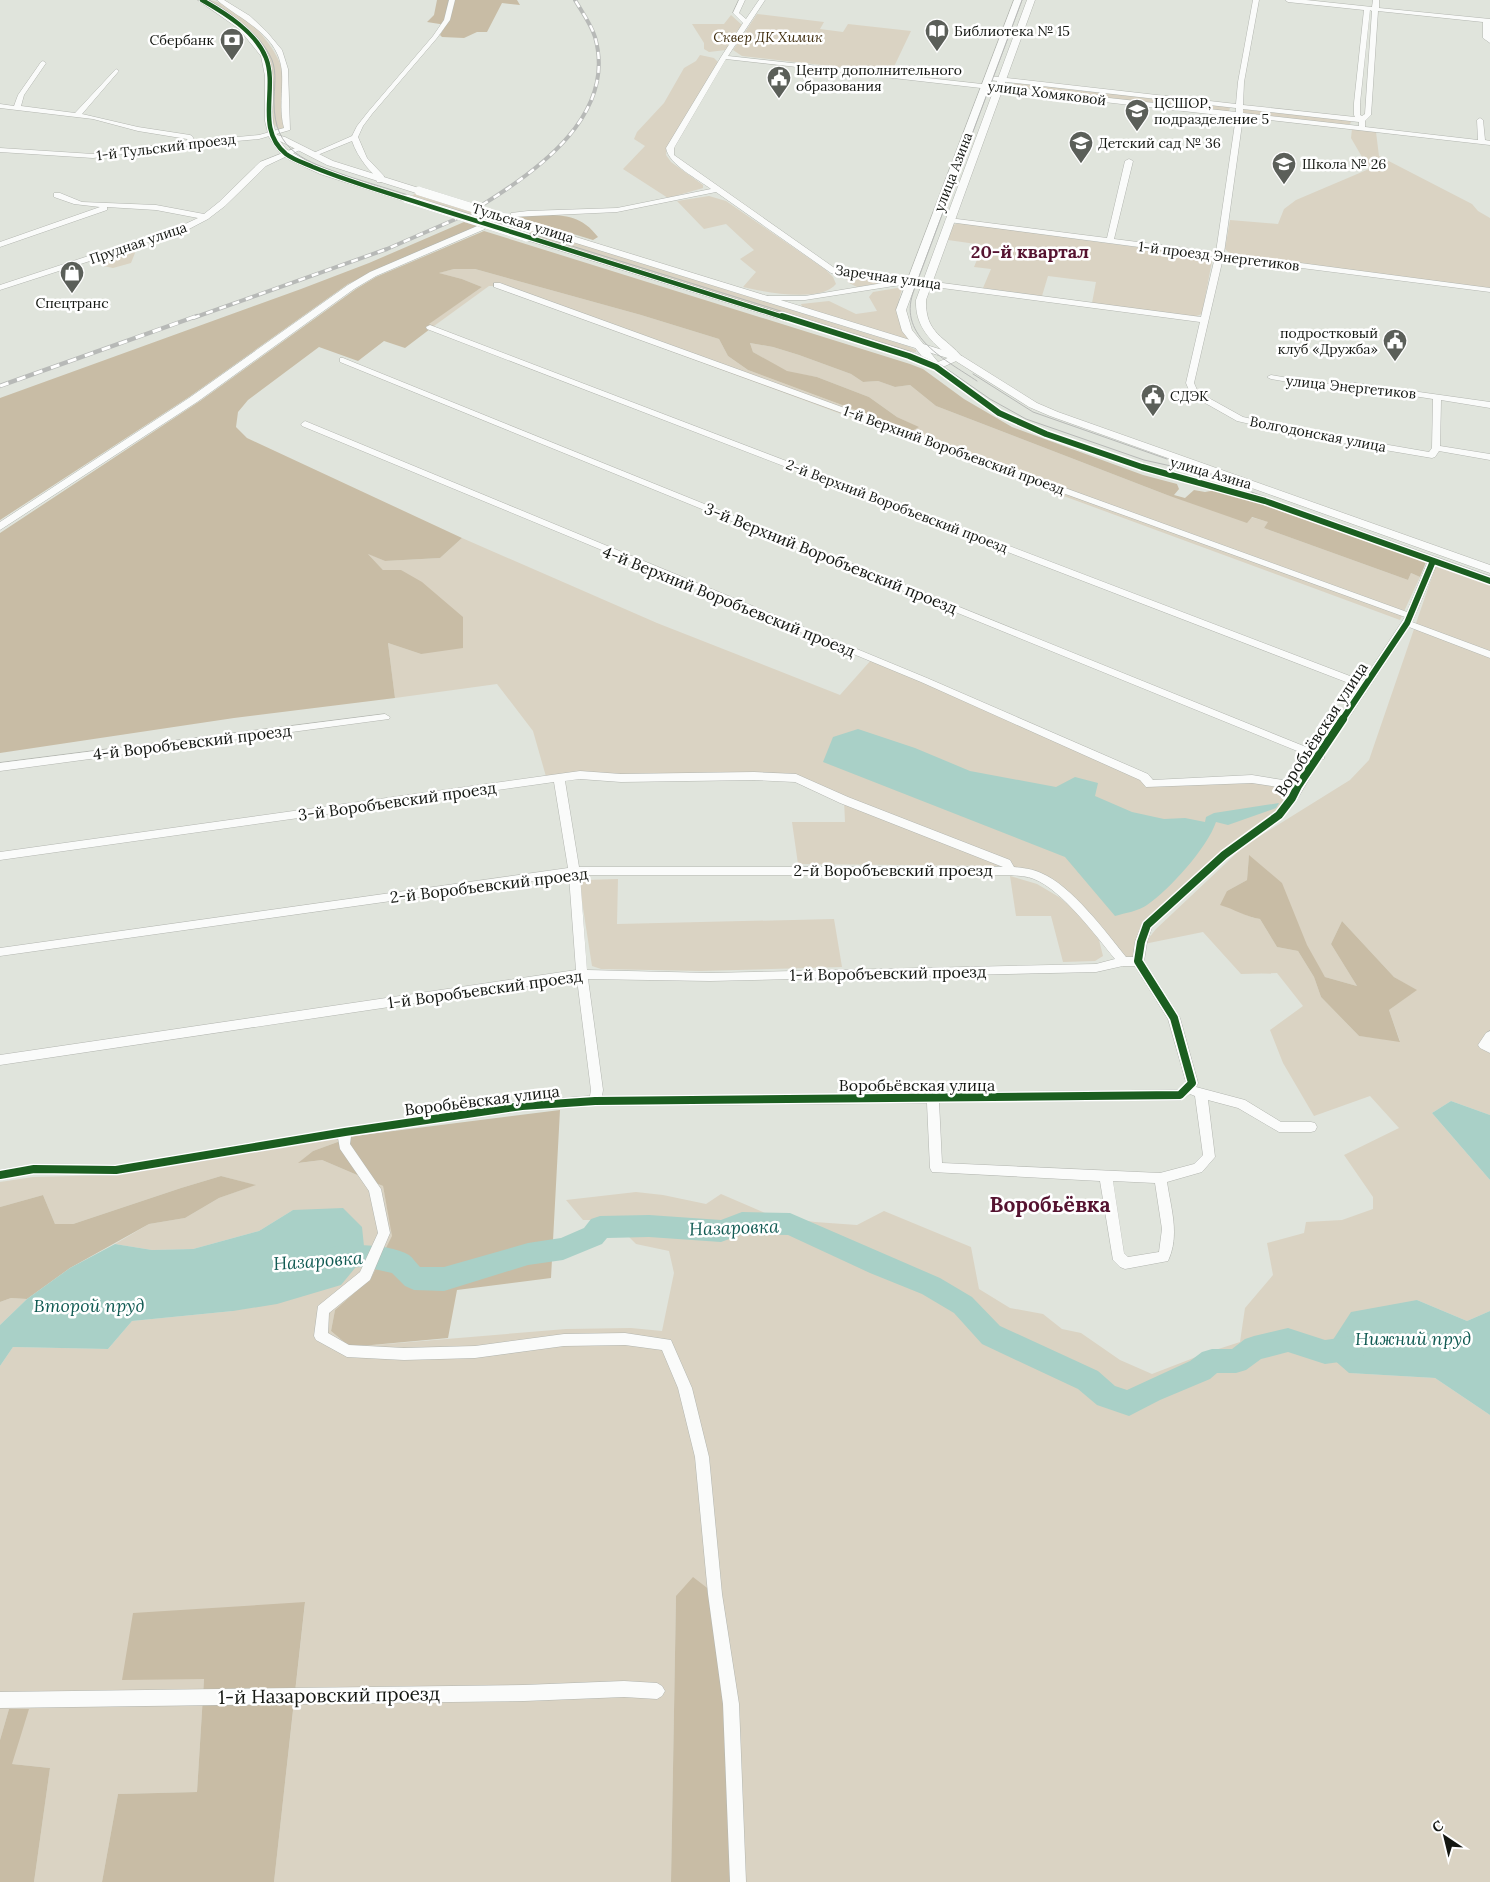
<svg xmlns="http://www.w3.org/2000/svg" width="1490" height="1882" viewBox="0 0 1490 1882" font-family="Lora,serif">
<style>
.green{fill:#dad3c3;fill-rule:evenodd}
.forest{fill:#c8bca5}
.water{fill:#a9d0c7}
.lines{fill:none;stroke-linecap:round;stroke-linejoin:round}
.river{fill:#a9d0c7;fill-rule:evenodd}
.minor-casing{stroke:#b3b6b0;stroke-width:1}
.tertiary-casing{stroke:#b3b6b0;stroke-width:1}
.secondary-casing{stroke:#b3b6b0;stroke-width:1}
.minor{fill:#fafbfa;fill-rule:evenodd}
.tertiary{fill:#fafbfa;fill-rule:evenodd}
.secondary{fill:#fafbfa;fill-rule:evenodd}
.tram{stroke:#b7b9b7;stroke-width:1}
.rail-far1-casing{stroke:#b7b9b7;stroke-width:4}
.rail-casing{stroke:#b7b9b7;stroke-width:4.5}
.rail-far1{stroke:#fff;stroke-width:2.5;stroke-dasharray:7;stroke-linecap:butt}
.rail{stroke:#fff;stroke-width:3;stroke-dasharray:9;stroke-linecap:butt}
.tertiary-bridge-casing{stroke:#b3b6b0;stroke-width:9;stroke-linecap:butt}
.tertiary-bridge{stroke:#fafbfa;stroke-width:9}
.cycleway-far2-casing{stroke:#fff;stroke-width:6}
.cycleway-far1-casing{stroke:#fff;stroke-width:9}
.cycleway-casing{stroke:#fff;stroke-width:11}
.cycleway-far2{stroke:#1b5e20;stroke-width:4.5}
.cycleway-far1{stroke:#1b5e20;stroke-width:6}
.cycleway{stroke:#1b5e20;stroke-width:8}
.labels{text-anchor:middle;stroke-width:5;stroke-linejoin:round;paint-order:stroke}
.far-poi-label{font-size:14px;fill:#141712;stroke:#fff;text-anchor:start}
.far-park-label{font-size:14px;font-style:italic;fill:#412f10;stroke:#fff}
.far-street-label{font-size:14px;fill:#141712;stroke:#fff}
.street-label{font-size:16px;fill:#141712;stroke:#fff}
.far-district-label{font-size:18px;font-weight:bold;fill:#551330;stroke:#fff}
.water-label{font-size:18px;font-style:italic;fill:#115b53;stroke:#fff}
.near-street-label{font-size:19px;fill:#141712;stroke:#fff}
.district-label{font-size:21px;font-weight:bold;fill:#551330;stroke:#fff}
</style>
<rect width="100%" height="100%" fill="#e0e4dc"/>
<path class="green" d="M206 0C234 0 276 43 282 70 286 89 279 110 285 129H278L270 120C271 102 274 82 271 65 267 39 228 11 206 0Z
M757 14 824 22 820 29 843 32 848 24 911 31 891 73 742 56 733 50Z
M731 15 742 25 726 50 709 52 704 49V43L692 24H724Z
M700 55 714 58 718 62 667 148 666 155 671 162 703 185V188L668 198 623 169 645 146 634 139 637 132 664 103 684 68 696 61Z
M1014 83 1227 107 1230 108 1229 111 1225 112 1016 87 1013 86Z
M1243 109 1350 121 1351 122 1350 124 1345 125 1246 114 1242 112Z
M1352 129 1376 132 1379 156 1472 204 1478 211 1490 218V288L1233 256 1225 249 1230 220 1278 224 1284 209 1296 200 1369 169 1351 138Z
M416 193 907 346 916 350V352L903 351 410 197Z
M709 196 726 201 826 270 833 277 836 284C821 303 764 292 743 287L756 272 740 259 754 250 726 224 704 229 677 201Z
M959 223 1203 256 1212 261 1202 314 1194 317 1092 303 1096 282 1048 276 1042 296 983 288 991 269 974 267 983 245 948 240 953 225Z
M132 248H137L131 263 113 268 103 266 102 261 106 256Z
M454 269H475L641 315 719 339 728 356 748 370 912 431 918 427 897 417 869 397 817 377 787 372 753 352 750 343 773 347 799 355 851 374 863 382 878 381 895 387 910 385 936 406 1167 495 1269 522 1264 528 1408 580 1411 573 1420 577 1400 620 494 286H489L434 326 428 324 482 287 462 279 438 273Z
M851 275 893 281 857 287 849 283 845 277Z
M897 288 902 289C896 308 895 322 909 338L908 340 802 307 801 304 829 301 856 314 877 311 869 297 873 292Z
M462 538 657 623 840 695 872 659 1150 784 1252 779 1298 786 1291 802 1237 844 1147 925 1138 961 1123 962 1108 942 1039 876 1011 871 1006 863 999 866 798 864 792 822H845L844 800 796 778 580 775 547 780 533 731 497 684 395 698 388 643 421 654 401 571 383 570 367 553 385 561 440 558Z
M1436 565 1490 585V1115L1451 1101 1432 1113 1490 1180V1311L1467 1321 1417 1300 1350 1373 1435 1378 1490 1415V1882H738L676 1596 671 1882H274L305 1603 204 1679 197 1792 118 1794 102 1882H34L50 1768 12 1764 9 1709 0 1740V1366L13 1347 108 1349 132 1321 233 1311 293 1210 259 1231 193 1249 152 1250 115 1244 149 1224 185 1218 219 1198 255 1185 221 1176 181 1188 73 1224H55L43 1195 0 1207V1182L33 1177 114 1175 354 1136 313 1151 299 1163 322 1160 383 1186 393 1236 371 1278 335 1310 331 1331 350 1347 566 1329 631 1328 662 1331 674 1273 669 1251 636 1244 612 1220H583L566 1200 636 1192 663 1195 706 1204 721 1194 772 1216 815 1222 857 1225 884 1211 971 1247 979 1289 1010 1308 1043 1314 1062 1329 1081 1333 1120 1360 1152 1374 1209 1352 1240 1342 1245 1308 1273 1275 1267 1243 1304 1233 1306 1222 1342 1220 1373 1209V1197L1344 1155 1399 1128 1370 1096 1314 1116 1283 1063 1270 1030 1303 1006 1277 973 1241 974 1203 932 1144 944 1156 929 1244 846 1350 780 1369 760ZM1249 856 1325 977 1357 986 1331 944 1342 921 1394 977 1416 990 1389 1010 1400 1041 1359 1036 1321 997 1314 977 1298 951 1277 947 1260 919C1239 915 1236 909 1227 891L1247 880Z
M1010 876 1037 884 1059 897 1080 915 1099 940 1103 956 1095 961 1063 962 1051 916H1016Z
M618 879 617 924 834 919 842 967 701 971 601 969 592 966 579 882 585 880Z
M11 1298 27 1299 0 1325V1302Z"/>
<path class="forest" d="M437 0H517L520 5 502 3 487 32H477L464 38 442 37 440 35 446 25 427 22 434 15Z
M533 215C560 215 580 213 598 237L593 240 518 217Z
M464 222 478 226 398 260 348 284 189 397 0 520V398L301 289 369 263Z
M484 231 910 364 923 369 964 399 1012 427 1143 475 1177 484 1179 489 1174 495 1185 498 1194 490 1205 492 1216 490 1264 505 1426 562 1420 577 1411 573 1408 580 1264 528 1268 522 1252 517 1247 523 1167 495 936 406 910 385 895 387 878 381 863 382 851 374 799 355 773 347 750 343 753 352 787 371 817 377 869 397 897 417 919 427 912 431 748 370 728 356 719 339 641 315 475 269H454L439 273 462 279 482 287 429 324 434 326 405 348 384 341 358 361 319 347 248 400 238 412 236 427 247 438 462 538 440 558 385 561 368 554 383 570H401L422 582 463 617V648L421 654 388 643 395 698 234 718 0 753V533L200 401 356 289 376 277Z
M1249 855 1282 883 1307 945 1325 977 1357 986 1331 944 1342 921 1394 977 1417 990 1389 1010 1400 1042 1359 1036 1321 997 1314 977 1298 951 1277 947 1260 919C1246 917 1234 909 1220 905L1227 891 1247 880Z
M560 1110 551 1278 457 1290 448 1338 350 1347 331 1331 335 1310 371 1278 392 1236 383 1186 322 1160 298 1163 313 1151 354 1136Z
M221 1176 256 1185 219 1198 185 1218 149 1224 70 1268 27 1299 11 1298 0 1302V1207L43 1195 55 1224H73L181 1188Z
M693 1577 715 1594 738 1882H671L676 1596Z
M305 1602 274 1882H102L118 1794 197 1792 204 1679 122 1680 133 1613Z
M9 1709H29L12 1764 50 1768 34 1882H0V1740Z"/>
<path class="water" d="M858 729 915 748 970 771 1056 787 1075 777 1098 783 1095 796 1132 812 1164 819 1185 818 1205 822 1206 817 1214 813 1279 803 1276 808 1228 825 1216 822C1207 848 1170 889 1147 905 1139 911 1125 913 1115 916L1065 857 823 762 833 737Z
M1451 1101 1490 1115V1180L1432 1113Z
M343 1208 362 1227 365 1256 341 1285 277 1304 233 1311 132 1321 108 1349 13 1347 0 1366V1325L27 1299 70 1268 115 1244 152 1250 193 1249 259 1231 293 1210Z
M1417 1300 1467 1321 1490 1311V1415L1435 1378 1349 1373 1325 1352 1351 1312Z"/>
<g class="lines">
<path class="river" d="M742 1212 790 1213 940 1278 972 1297 1000 1326 1098 1371 1115 1386 1127 1390 1190 1361 1202 1352 1212 1349H1232L1245 1339 1254 1336 1288 1328 1325 1340 1354 1336 1363 1339 1367 1348 1363 1357 1354 1360 1325 1364 1288 1352 1261 1359 1246 1370 1236 1373H1217L1210 1379 1160 1400 1129 1416 1097 1405 1078 1389 982 1344 954 1313 922 1294 870 1273 788 1235 743 1234 721 1242 649 1237 607 1238 602 1244 563 1260 528 1265 444 1291 414 1290 405 1286 392 1273 365 1267 335 1268 326 1265 322 1257 326 1249C344 1242 392 1244 409 1255 413 1258 416 1263 420 1267H444L528 1243 561 1238 584 1228 591 1219 600 1216 649 1215 721 1220Z"/>
<defs>
<path id="minor" d="M217 0H224L250 16 267 32 282 50 288 69 290 130 259 139 192 145 93 158 0 152V148L93 154 188 141 187 139 138 131 93 119 0 108V104L14 106 18 95 41 62 43 61 46 63 24 95 21 106 75 113 116 69 119 71 118 72 82 114 138 127 190 135 192 136 195 141 259 135 284 128C279 110 283 91 282 73 280 35 242 21 217 0Z
M449 0H455L450 20 437 38 372 114 363 126 358 137 367 158 384 176 383 182H377C376 175 370 171 366 166 360 158 355 150 352 141L315 156H311V154L352 136 357 126 368 112 433 36 444 20Z
M739 0H745L739 13 746 19 759 0H765L728 56 1236 112V108L989 80 986 78 989 76 1236 104 1238 82 1253 0H1259L1244 82 1243 105 1355 117 1354 115V103L1364 10 1288 2 1285 0H1306L1372 7 1373 0H1379V8L1490 19V43L1483 38V22L1378 11 1371 115 1365 121V127L1478 140 1477 120 1480 118 1483 120 1485 140 1490 141V145L1243 117 1224 253 1490 288V292L1223 258 1194 383 1198 392 1243 417 1308 431 1429 452 1432 448 1433 399 1355 387 1323 388 1271 379 1267 377 1271 375 1323 384 1355 383 1490 402V408L1441 400 1440 446 1490 454V460L1439 451 1435 457 1432 458 1308 437 1237 421 1191 395 1186 383 1200 322 904 283 900 285 805 300H763V296H805L895 281 831 273 716 192 617 212 511 217V213L528 211 617 208 711 189C698 179 669 165 666 148L721 57 743 23 733 13ZM1370 10 1372 11 1365 114 1362 116 1360 115V103ZM726 59 1236 117 1216 252 1114 239 1133 161 1129 159 1125 161 1107 238 949 218 945 220 949 222 1215 257 1201 317 836 269 674 155V148ZM1243 109 1359 122V126L1243 113Z
M298 147 304 148 266 166 225 206 208 219 189 229 0 290V285L183 225 198 218 156 210 107 207V210L0 247V242L100 207 74 204 54 197V193H60L82 202 156 205 204 214 219 202 260 162Z
M494 283H500L1407 612 1428 561 1433 558 1436 559 1438 561 1412 622 1490 651V658L1409 627 1324 755V759H1321L1296 801 1283 817 1228 857 1152 927 1147 942 1144 961 1180 1018 1198 1083 1196 1087 1245 1100 1281 1122H1311L1315 1123 1317 1127 1315 1131 1311 1132H1279L1238 1108 1208 1100 1215 1157 1202 1172 1167 1182C1171 1209 1180 1235 1168 1261L1125 1269 1120 1267 1113 1260 1100 1181 932 1172 930 1168 927 1103 595 1106 522 1111 351 1136 350 1144 381 1189 390 1233 370 1280 329 1313 328 1333 349 1345 404 1348 475 1346 564 1334 625 1333 671 1340 692 1388 709 1457 722 1594 739 1704 746 1882H730L723 1704 708 1594 695 1457 678 1388 662 1350 625 1345 564 1346 475 1358 404 1360 347 1357 316 1340 314 1336 318 1306 360 1272 378 1233 369 1191 340 1149 338 1138 116 1175 34 1174 0 1180V1170L34 1164 116 1165 345 1127 522 1101 590 1096 591 1090 577 979 0 1065V1055L576 970 569 876 0 956V948L568 868 554 782 0 860V852L580 771 621 774 754 772 796 774 848 797 1010 860 1014 867C1023 868 1033 869 1041 873 1071 885 1106 932 1126 957H1133L1135 942 1143 922 1221 852 1275 812 1282 805 1291 789 1252 783 1146 787 1140 780 921 682 302 426 301 424 305 421 927 678 1148 774 1153 780 1252 775 1295 782 1312 757 340 362V358H343L1316 751 1359 687 427 329 426 327 430 325 1363 681 1405 617 494 287ZM580 779 621 782 754 780 795 782 840 803 1003 867H579L565 781ZM580 875H1011C1019 876 1027 876 1034 879 1062 890 1096 936 1115 959L1096 964 710 973 587 970ZM1123 966H1135L1168 1019 1186 1082 1178 1090 602 1096 603 1090 588 979 710 981 1096 972ZM1190 1094 1195 1096 1203 1155 1194 1164 1160 1173 942 1163 939 1102 1180 1100ZM1113 1181 1155 1183 1162 1229 1159 1252 1128 1257 1124 1253Z
M385 714 390 717 389 719 0 771V763Z
M1490 1031V1053L1480 1048 1478 1045 1486 1033Z
M624 1681 657 1683 662 1686 665 1691 662 1696 657 1699 624 1697 524 1701 0 1708V1692L524 1685Z"/>
<path id="tertiary" d="M198 0C213 0 224 9 235 18 269 45 274 59 273 101 272 113 272 125 277 135L285 137 333 161 422 189V193H416L327 165 280 141 286 149 310 163 411 199 407 202 404 201 320 174 290 160 280 153 269 137 265 121V76L261 56 239 29Z
M482 224 485 225V229L376 276 354 289 197 402 0 530V522L189 398 348 285 370 272Z
M537 225 962 356 1037 403 1058 412 1490 565V573L1050 416 1029 407 954 360 534 230 532 228Z
M526 234 913 354 940 365 1003 411 1050 432 1146 465 1269 499 1490 577V585L1261 503 1138 469 1042 436 995 415 932 369 905 358 523 239V235Z"/>
<path id="secondary" d="M1014 0H1022L906 310 912 330 938 362 950 357C931 341 915 327 916 300L1027 0H1035L926 300C925 334 945 336 963 358L936 370 932 369 902 331 896 310Z"/>
</defs>
<use href="#minor" class="minor-casing"/>
<use href="#tertiary" class="tertiary-casing"/>
<use href="#secondary" class="secondary-casing"/>
<use href="#minor" class="minor"/>
<use href="#tertiary" class="tertiary"/>
<use href="#secondary" class="secondary"/>
<path class="tram" d="M209 0C233 15 260 33 272 60 277 73 274 88 274 102 274 153 306 161 347 176L909 351 941 365 990 399 1026 419 1144 460 1189 470
M973 374 1033 412 1167 459
M977 381C946 360 898 337 913 293L1022 0
M1183 468 1490 576"/>
<defs>
<path id="rail-far1" d="M482 205C539 170 617 114 595 37 591 24 582 12 575 0
M193 318 387 249 456 219"/>
<path id="rail" d="M0 386 197 316"/>
</defs>
<use href="#rail-far1" class="rail-far1-casing"/>
<use href="#rail" class="rail-casing"/>
<use href="#rail-far1" class="rail-far1"/>
<use href="#rail" class="rail"/>
<defs>
<path id="tertiary-bridge" d="M419 191 537 228
M407 199 526 237"/>
</defs>
<use href="#tertiary-bridge" class="tertiary-bridge-casing"/>
<use href="#tertiary-bridge" class="tertiary-bridge"/>
<defs>
<path id="cycleway-far2" d="M202 0C225 13 256 32 266 58 278 89 255 129 286 154 294 160 304 163 313 167 352 183 392 194 432 207 550 244 668 281 786 318"/>
<path id="cycleway-far1" d="M782 316 909 356 936 367 999 413 1046 434 1142 467 1265 501 1490 581
M1342 720 1407 623 1433 561"/>
<path id="cycleway" d="M0 1175 34 1169 116 1170 345 1132 522 1106 595 1101 1180 1095 1192 1083 1174 1018 1138 961 1141 942 1147 925 1224 855 1279 815 1292 798 1298 786 1343 719"/>
</defs>
<use href="#cycleway-far2" class="cycleway-far2-casing"/>
<use href="#cycleway-far1" class="cycleway-far1-casing"/>
<use href="#cycleway" class="cycleway-casing"/>
<use href="#cycleway-far2" class="cycleway-far2"/>
<use href="#cycleway-far1" class="cycleway-far1"/>
<use href="#cycleway" class="cycleway"/>
</g>
<defs>
<symbol id="library-pin" viewBox="-11 -11 22 30"><path d="M0 17L-7.5 6A9.5 9.5 0 1 1 7.5 6Z" fill="#5b5f59" stroke="#fff"/><path d="M-6-4Q-3-5.5-.7-3.5V5Q-3 3-6 4ZM6-4Q3-5.5 .7-3.5V5Q3 3 6 4Z" fill="#fff"/></symbol>
<symbol id="bank-pin" viewBox="-11 -11 22 30"><path d="M0 17L-7.5 6A9.5 9.5 0 1 1 7.5 6Z" fill="#5b5f59" stroke="#fff"/><path d="M-6-4H6V4H-6ZM0-2.3a2.3 2.3 0 1 0 0 4.6a2.3 2.3 0 1 0 0-4.6Z" fill="#fff"/></symbol>
<symbol id="civic-pin" viewBox="-11 -11 22 30"><path d="M0 17L-7.5 6A9.5 9.5 0 1 1 7.5 6Z" fill="#5b5f59" stroke="#fff"/><path d="M-.6-6.5H3V-4.5H.6V-3L4-1V1h2V6H-6V1h2V-1L-.6-3ZM-1.2 2.5V6h2.4V2.5Z" fill="#fff"/></symbol>
<symbol id="school-pin" viewBox="-11 -11 22 30"><path d="M0 17L-7.5 6A9.5 9.5 0 1 1 7.5 6Z" fill="#5b5f59" stroke="#fff"/><path d="M0-5L7-2L0 1L-7-2ZM-4 1L0 2.5L4 1V4Q0 6-4 4Z" fill="#fff"/></symbol>
<symbol id="shop-pin" viewBox="-11 -11 22 30"><path d="M0 17L-7.5 6A9.5 9.5 0 1 1 7.5 6Z" fill="#5b5f59" stroke="#fff"/><path d="M-5-2.5h2.3a2.7 3.5 0 0 1 5.4 0H5L5.5 6h-11ZM-1.5-2.5h3a1.5 2.3 0 0 0-3 0Z" fill="#fff"/></symbol>
</defs>
<g fill-rule="evenodd">
<use href="#library-pin" x="923" y="17" width="28" height="38"/>
<use href="#bank-pin" x="218" y="26" width="28" height="38"/>
<use href="#civic-pin" x="765" y="64" width="28" height="38"/>
<use href="#school-pin" x="1123" y="97" width="28" height="38"/>
<use href="#school-pin" x="1067" y="129" width="28" height="38"/>
<use href="#school-pin" x="1270" y="150" width="28" height="38"/>
<use href="#shop-pin" x="58" y="259" width="28" height="38"/>
<use href="#civic-pin" x="1381" y="327" width="28" height="38"/>
<use href="#civic-pin" x="1139" y="382" width="28" height="38"/>
</g>
<g class="labels">
<g class="far-poi-label">
<text x="954" y="36">Библиотека № 15</text>
<text x="214" y="45" text-anchor="end">Сбербанк</text>
<text x="796" y="75">Центр дополнительного<tspan x="796" dy="16">образования</tspan></text>
<text x="1154" y="108">ЦСШОР,<tspan x="1154" dy="16">подразделение 5</tspan></text>
<text x="1098" y="148">Детский сад № 36</text>
<text x="1302" y="169">Школа № 26</text>
<text x="72" y="308" text-anchor="middle">Спецтранс</text>
<text x="1378" y="338" text-anchor="end">подростковый<tspan x="1378" dy="16">клуб «Дружба»</tspan></text>
<text x="1170" y="401">СДЭК</text>
</g>
<g class="far-park-label">
<text x="768" y="42">Сквер ДК Химик</text>
</g>
<g class="far-street-label">
<text transform="translate(1047 93) rotate(7)" y="5">улица Хомяковой</text>
<text transform="translate(166 147) rotate(-7)" y="5">1-й Тульский проезд</text>
<text transform="translate(953 172) rotate(-69)" y="5">улица Азина</text>
<text transform="translate(523 223) rotate(17)" y="5">Тульская улица</text>
<text transform="translate(138 243) rotate(-19)" y="5">Прудная улица</text>
<text transform="translate(1219 256) rotate(7)" y="5">1-й проезд Энергетиков</text>
<text transform="translate(888 277) rotate(8)" y="5">Заречная улица</text>
<text transform="translate(1351 387) rotate(6)" y="5">улица Энергетиков</text>
<text transform="translate(1318 434) rotate(11)" y="5">Волгодонская улица</text>
<text transform="translate(954 450) rotate(20)" y="5">1-й Верхний Воробъевский проезд</text>
<text transform="translate(1211 473) rotate(16)" y="5">улица Азина</text>
<text transform="translate(897 506) rotate(21)" y="5">2-й Верхний Воробъевский проезд</text>
</g>
<g class="street-label">
<text transform="translate(831 558) rotate(22)" y="6">3-й Верхний Воробъевский проезд</text>
<text transform="translate(729 601) rotate(22)" y="6">4-й Верхний Воробъевский проезд</text>
<text transform="translate(1321 729) rotate(-57)" y="6">Воробьёвская улица</text>
<text transform="translate(192 742) rotate(-7)" y="6">4-й Воробъевский проезд</text>
<text transform="translate(397 801) rotate(-8)" y="6">3-й Воробъевский проезд</text>
<text x="893" y="876">2-й Воробъевский проезд</text>
<text transform="translate(489 885) rotate(-7)" y="6">2-й Воробъевский проезд</text>
<text transform="translate(888 973) rotate(-1)" y="6">1-й Воробъевский проезд</text>
<text transform="translate(485 989) rotate(-8)" y="6">1-й Воробъевский проезд</text>
<text x="917" y="1091">Воробьёвская улица</text>
<text transform="translate(482 1100) rotate(-7)" y="6">Воробьёвская улица</text>
</g>
<g class="far-district-label">
<text x="1030" y="258">20-й квартал</text>
</g>
<g class="water-label">
<text transform="translate(734 1228) rotate(-2)" y="6">Назаровка</text>
<text transform="translate(318 1261) rotate(-4)" y="6">Назаровка</text>
<text x="89" y="1312">Второй пруд</text>
<text x="1413" y="1345">Нижний пруд</text>
</g>
<g class="near-street-label">
<text transform="translate(329 1695) rotate(-1)" y="7">1-й Назаровский проезд</text>
</g>
<g class="district-label">
<text x="1050" y="1212">Воробьёвка</text>
</g>
</g>
<g transform="translate(1445 1837) rotate(325)" stroke="#ffffff" stroke-width="4" paint-order="stroke">
<path d="M0-4L9 19L0 12L-9 19Z" fill="#141712"/>
<text y="-8" font-size="14" font-weight="bold" text-anchor="middle" fill="#141712">С</text>
</g>
</svg>
